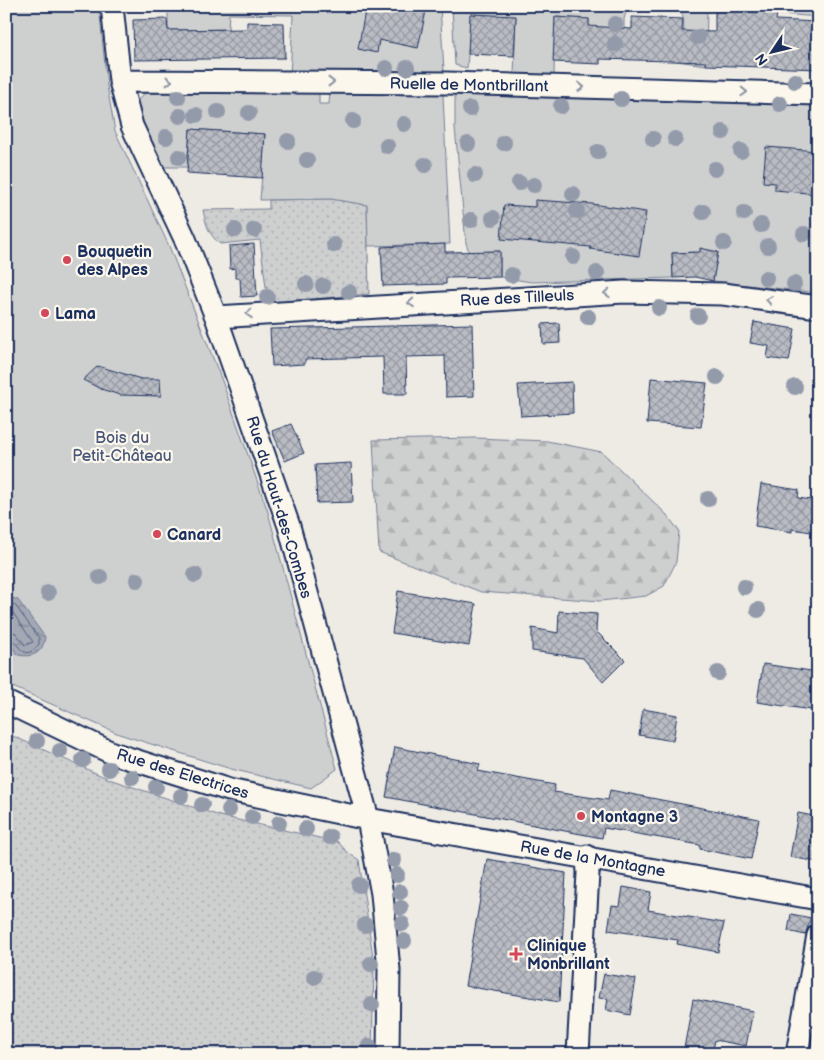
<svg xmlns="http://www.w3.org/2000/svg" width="824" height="1060" viewBox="0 0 824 1060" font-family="'Balsamiq Sans',sans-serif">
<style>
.grass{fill:url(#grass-dots);stroke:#747f96}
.forest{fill:url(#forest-firs);stroke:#747f96}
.green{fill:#cecfcf;stroke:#747f96}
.water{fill:url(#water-ripples);stroke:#6d7892}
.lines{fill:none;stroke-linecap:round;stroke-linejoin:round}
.shore{stroke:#515f80;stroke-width:1}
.building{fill:url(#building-cross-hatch);stroke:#1b2f5e}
.minor-casing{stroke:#1b2f5e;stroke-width:25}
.minor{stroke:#fbf7ec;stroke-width:21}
.tree{fill:#939aaa}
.oneway{stroke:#8b93a5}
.poi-dot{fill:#d1495b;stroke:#fbf7ec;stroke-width:2}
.labels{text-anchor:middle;stroke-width:4.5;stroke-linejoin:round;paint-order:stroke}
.street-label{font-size:16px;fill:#1b2f5e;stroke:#fbf7ec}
.poi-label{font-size:16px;font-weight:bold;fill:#1b2f5e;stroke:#fbf7ec;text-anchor:start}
.park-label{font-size:16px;fill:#48577a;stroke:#fbf7ec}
</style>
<defs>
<pattern id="grass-dots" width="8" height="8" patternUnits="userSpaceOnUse" patternTransform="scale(1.25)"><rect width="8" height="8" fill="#cecfcf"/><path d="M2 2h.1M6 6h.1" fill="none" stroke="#b0b2b4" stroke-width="1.8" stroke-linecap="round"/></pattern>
<pattern id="forest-firs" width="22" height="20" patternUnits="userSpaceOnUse" patternTransform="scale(1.25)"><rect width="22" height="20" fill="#cecfcf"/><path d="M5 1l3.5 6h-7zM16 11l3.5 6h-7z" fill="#b0b2b4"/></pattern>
<pattern id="water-ripples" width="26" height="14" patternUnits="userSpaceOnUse" patternTransform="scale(1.25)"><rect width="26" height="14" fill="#a3a8b4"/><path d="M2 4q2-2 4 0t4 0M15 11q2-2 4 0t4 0" fill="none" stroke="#848996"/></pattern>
<pattern id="building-cross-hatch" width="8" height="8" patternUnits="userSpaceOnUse" patternTransform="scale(1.25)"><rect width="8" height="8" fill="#b9bcc3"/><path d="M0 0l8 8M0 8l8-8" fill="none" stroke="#9699a2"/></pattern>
</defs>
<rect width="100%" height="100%" fill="#eeebe4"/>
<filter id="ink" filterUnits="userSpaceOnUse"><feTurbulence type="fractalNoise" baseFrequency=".02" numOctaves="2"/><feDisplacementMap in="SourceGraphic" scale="10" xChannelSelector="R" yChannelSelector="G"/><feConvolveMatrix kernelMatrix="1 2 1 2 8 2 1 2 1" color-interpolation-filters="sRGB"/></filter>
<g filter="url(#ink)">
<path class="grass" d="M331 199 367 205 369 294 268 303 260 240 220 244C208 234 206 224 203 210L269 209V200Z
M6 733 109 779 220 816 338 842 347 852 359 860 374 964 372 1054H6Z"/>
<path class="forest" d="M476 438 547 441 602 452 667 515 679 531 676 562 664 586 646 596 600 601 481 592 379 552 373 440Z"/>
<path class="green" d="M6 6H99L107 86 115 131 169 246 222 381 268 512 337 769 311 788 231 769 119 734 6 684V639L18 655 9 597 6 598Z
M168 6H440L444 71 439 75 290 77 293 15 229 14 228 29 168 30Z
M452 6H628L624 19V54L589 26V19L555 17 554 77 514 76 516 17 471 14 467 68 455 65Z
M678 6H707L706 65 676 61C682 46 689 19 678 6Z
M770 6H818V17L770 13Z
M438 90 443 95 450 244 368 246 367 205 331 199 260 200 265 134 190 129 187 167H164L143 122 138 100 145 93 319 92V104H329L330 92Z
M457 92 818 104V293L713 281 718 252 701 249 695 277 694 252 672 253 673 278 531 282 500 277V251L469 252 466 243 455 128V95Z"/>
<path class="water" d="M9 597 18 600 45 637C43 653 33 658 18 655L6 639V598Z"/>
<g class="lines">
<path class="shore" d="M6 602 15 605 39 638V644C22 666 20 639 6 637
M6 609 11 610 33 642 25 645 16 633 6 630"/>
</g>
<path class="building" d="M366 6H401L426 11 418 48 379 40 377 53 358 49Z
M715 10 777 13 776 20 818 22V69L706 65V62L600 59V64L553 62 555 17 589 19V26L632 29V17L683 19 682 31 715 32Z
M470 14 516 16 514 56 468 54Z
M167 19 168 30 247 29V22L284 23 285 58 134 60 133 20Z
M190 129 265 134 262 178 187 173Z
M766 147 818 151V194L775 190V183L763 182Z
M535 200 592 204 646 212 639 256 590 249 591 247 501 239 504 205 535 207Z
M254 244 257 296 241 297 240 278H235V268L230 269 229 246Z
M445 244V252L500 251V277L446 278V284L383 286 381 247Z
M700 248 718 252 713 281 695 277 673 278 672 253 700 252Z
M754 322 795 329 789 361 767 358 769 346 750 343Z
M559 323 560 343 543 344 542 324Z
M472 324 474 396 446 397 445 356 406 357 407 394H384L383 357 305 359V364L272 366 270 329Z
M98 366 141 379H160L161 396 120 395 101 389 83 380Z
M651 378 707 383 701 427 647 423Z
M572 382 573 413 521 416 518 385Z
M291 424 304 453 285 461 272 431Z
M351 463 353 502 317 503 315 465Z
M761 484 799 490 798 498 818 501V533L792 529V532L755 526Z
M398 591 476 604 469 646 392 633Z
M559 611 597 614 596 631 625 660 603 682 583 658 532 651V628L558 633Z
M763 664 818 672V711L757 702Z
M643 709 677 715 673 741 639 735Z
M395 747 480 764 478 771 555 785 554 792 608 800 610 790 759 819 751 859 700 849V845L604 828 602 838 386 797Z
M798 813 818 817V862L790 857Z
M487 859 566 873 559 1002 465 986Z
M623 887 651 892 648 910 724 923 718 952 677 944 678 940 608 930 612 905 620 906Z
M791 914 811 918 805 935 788 931Z
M604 974 636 979 630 1015 606 1010 608 999 599 998Z
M693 999 753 1011 746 1046 715 1040 712 1054H683Z"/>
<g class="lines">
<defs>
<path id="minor" d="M112 6 120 81 132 126 185 239 216 317 289 526 368 819 382 894 389 970 388 1054
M120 81 447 83 818 94
M216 317 624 292 723 294 818 307
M6 702 112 753 229 790 368 819 818 899
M578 1054 588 873 587 856
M797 1054 818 935"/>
</defs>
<use href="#minor" class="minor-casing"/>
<use href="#minor" class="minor"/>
</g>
<g class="tree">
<circle cx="615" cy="24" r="8"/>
<circle cx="698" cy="37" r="8"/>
<circle cx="615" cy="44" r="8"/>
<circle cx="386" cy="68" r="8"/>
<circle cx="407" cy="68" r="8"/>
<circle cx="795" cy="81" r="8"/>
<circle cx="178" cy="97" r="8"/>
<circle cx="621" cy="99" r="8"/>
<circle cx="780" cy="104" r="8"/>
<circle cx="561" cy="106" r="8"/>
<circle cx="470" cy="109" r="8"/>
<circle cx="218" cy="112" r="8"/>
<circle cx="249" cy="113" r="8"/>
<circle cx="196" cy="115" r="8"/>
<circle cx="180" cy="116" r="8"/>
<circle cx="353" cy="121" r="8"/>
<circle cx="404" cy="124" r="8"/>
<circle cx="723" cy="132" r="8"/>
<circle cx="166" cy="137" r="8"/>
<circle cx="653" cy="139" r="8"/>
<circle cx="675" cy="139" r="8"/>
<circle cx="288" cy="141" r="8"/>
<circle cx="504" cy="143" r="8"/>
<circle cx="468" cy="144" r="8"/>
<circle cx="387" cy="146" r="8"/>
<circle cx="741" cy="151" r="8"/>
<circle cx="598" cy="152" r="8"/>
<circle cx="179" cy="157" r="8"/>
<circle cx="307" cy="160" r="8"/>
<circle cx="425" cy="165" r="8"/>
<circle cx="715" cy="169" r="8"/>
<circle cx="475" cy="175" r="8"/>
<circle cx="519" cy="183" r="8"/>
<circle cx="534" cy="185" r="8"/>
<circle cx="573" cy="194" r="8"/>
<circle cx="577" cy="211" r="8"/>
<circle cx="703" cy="212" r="8"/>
<circle cx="744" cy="213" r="8"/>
<circle cx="493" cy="218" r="8"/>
<circle cx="471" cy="220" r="8"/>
<circle cx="761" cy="225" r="8"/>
<circle cx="235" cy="230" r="8"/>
<circle cx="254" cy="230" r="8"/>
<circle cx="804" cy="234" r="8"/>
<circle cx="724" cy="243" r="8"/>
<circle cx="334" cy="245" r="8"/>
<circle cx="768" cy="246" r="8"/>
<circle cx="573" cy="257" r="8"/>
<circle cx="597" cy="273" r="8"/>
<circle cx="511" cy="275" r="8"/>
<circle cx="766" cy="278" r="8"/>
<circle cx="306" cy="284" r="8"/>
<circle cx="794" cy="284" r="8"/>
<circle cx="323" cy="286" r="8"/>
<circle cx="349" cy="292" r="8"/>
<circle cx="267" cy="297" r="8"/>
<circle cx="659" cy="308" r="8"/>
<circle cx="698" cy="316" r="8"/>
<circle cx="588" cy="317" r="8"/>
<circle cx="717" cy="377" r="8"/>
<circle cx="795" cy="387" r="8"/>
<circle cx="708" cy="499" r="8"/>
<circle cx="195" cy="575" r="8"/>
<circle cx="100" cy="577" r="8"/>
<circle cx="137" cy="580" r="8"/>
<circle cx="744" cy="587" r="8"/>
<circle cx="48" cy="593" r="8"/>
<circle cx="758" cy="610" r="8"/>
<circle cx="718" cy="673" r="8"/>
<circle cx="37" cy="741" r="8"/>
<circle cx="60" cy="751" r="8"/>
<circle cx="83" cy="760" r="8"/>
<circle cx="109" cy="769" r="8"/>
<circle cx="132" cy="777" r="8"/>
<circle cx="156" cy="787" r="8"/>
<circle cx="181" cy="796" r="8"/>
<circle cx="202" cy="805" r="8"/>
<circle cx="229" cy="810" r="8"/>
<circle cx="252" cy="817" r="8"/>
<circle cx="279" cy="823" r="8"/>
<circle cx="306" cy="829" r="8"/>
<circle cx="330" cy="837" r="8"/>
<circle cx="394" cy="860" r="8"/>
<circle cx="397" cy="875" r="8"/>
<circle cx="359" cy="885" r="8"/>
<circle cx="400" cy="892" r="8"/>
<circle cx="401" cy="908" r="8"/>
<circle cx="402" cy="924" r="8"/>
<circle cx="365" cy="925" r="8"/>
<circle cx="404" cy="941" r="8"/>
<circle cx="371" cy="964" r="8"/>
<circle cx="314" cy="977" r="8"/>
<circle cx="372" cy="1005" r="8"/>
<circle cx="369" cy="1046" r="8"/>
</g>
<defs><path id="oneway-chevron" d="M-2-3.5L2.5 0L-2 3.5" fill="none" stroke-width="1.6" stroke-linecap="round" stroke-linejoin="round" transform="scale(1.25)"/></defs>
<g class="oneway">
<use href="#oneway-chevron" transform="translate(169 81)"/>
<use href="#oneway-chevron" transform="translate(331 82)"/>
<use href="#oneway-chevron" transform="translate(581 87) rotate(2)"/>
<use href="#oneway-chevron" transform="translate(744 92) rotate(2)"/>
<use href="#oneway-chevron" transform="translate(607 293) rotate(177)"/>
<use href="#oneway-chevron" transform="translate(769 300) rotate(-172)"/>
<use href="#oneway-chevron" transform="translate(411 303) rotate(176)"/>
<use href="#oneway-chevron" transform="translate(249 314) rotate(176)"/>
</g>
</g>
<g class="poi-dot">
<circle cx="67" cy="260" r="5"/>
<circle cx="45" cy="313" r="5"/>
<circle cx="157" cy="534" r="5"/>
<circle cx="581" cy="816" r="5"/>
<path d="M513.5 946.5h5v5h5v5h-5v5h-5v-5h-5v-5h5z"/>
</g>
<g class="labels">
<g class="street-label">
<text transform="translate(469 84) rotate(1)" y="6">Ruelle de Montbrillant</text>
<text transform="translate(517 297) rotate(-3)" y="6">Rue des Tilleuls</text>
<text transform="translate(280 507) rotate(73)" y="6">Rue du Haut-des-Combes</text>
<text transform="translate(183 773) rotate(17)" y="6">Rue des Electrices</text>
<text transform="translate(593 858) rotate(10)" y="6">Rue de la Montagne</text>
</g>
<g class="poi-label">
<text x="77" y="257">Bouquetin<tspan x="77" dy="18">des Alpes</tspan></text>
<text x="55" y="319">Lama</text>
<text x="167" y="540">Canard</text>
<text x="591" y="822">Montagne 3</text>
<text x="527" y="951">Clinique<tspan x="527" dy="18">Monbrillant</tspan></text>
</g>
<g class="park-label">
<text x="122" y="443">Bois du<tspan x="122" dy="18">Petit-Château</tspan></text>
</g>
</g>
<rect width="824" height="1060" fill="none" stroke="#fbf7ec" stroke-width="25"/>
<rect x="12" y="12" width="799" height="1035" fill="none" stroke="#1b2f5e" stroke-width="2" filter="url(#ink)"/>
<g transform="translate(772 52) rotate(235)" stroke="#fbf7ec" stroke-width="4" paint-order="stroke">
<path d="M0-4L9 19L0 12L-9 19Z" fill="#1b2f5e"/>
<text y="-8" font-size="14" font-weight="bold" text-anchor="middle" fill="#1b2f5e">N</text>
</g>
</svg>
